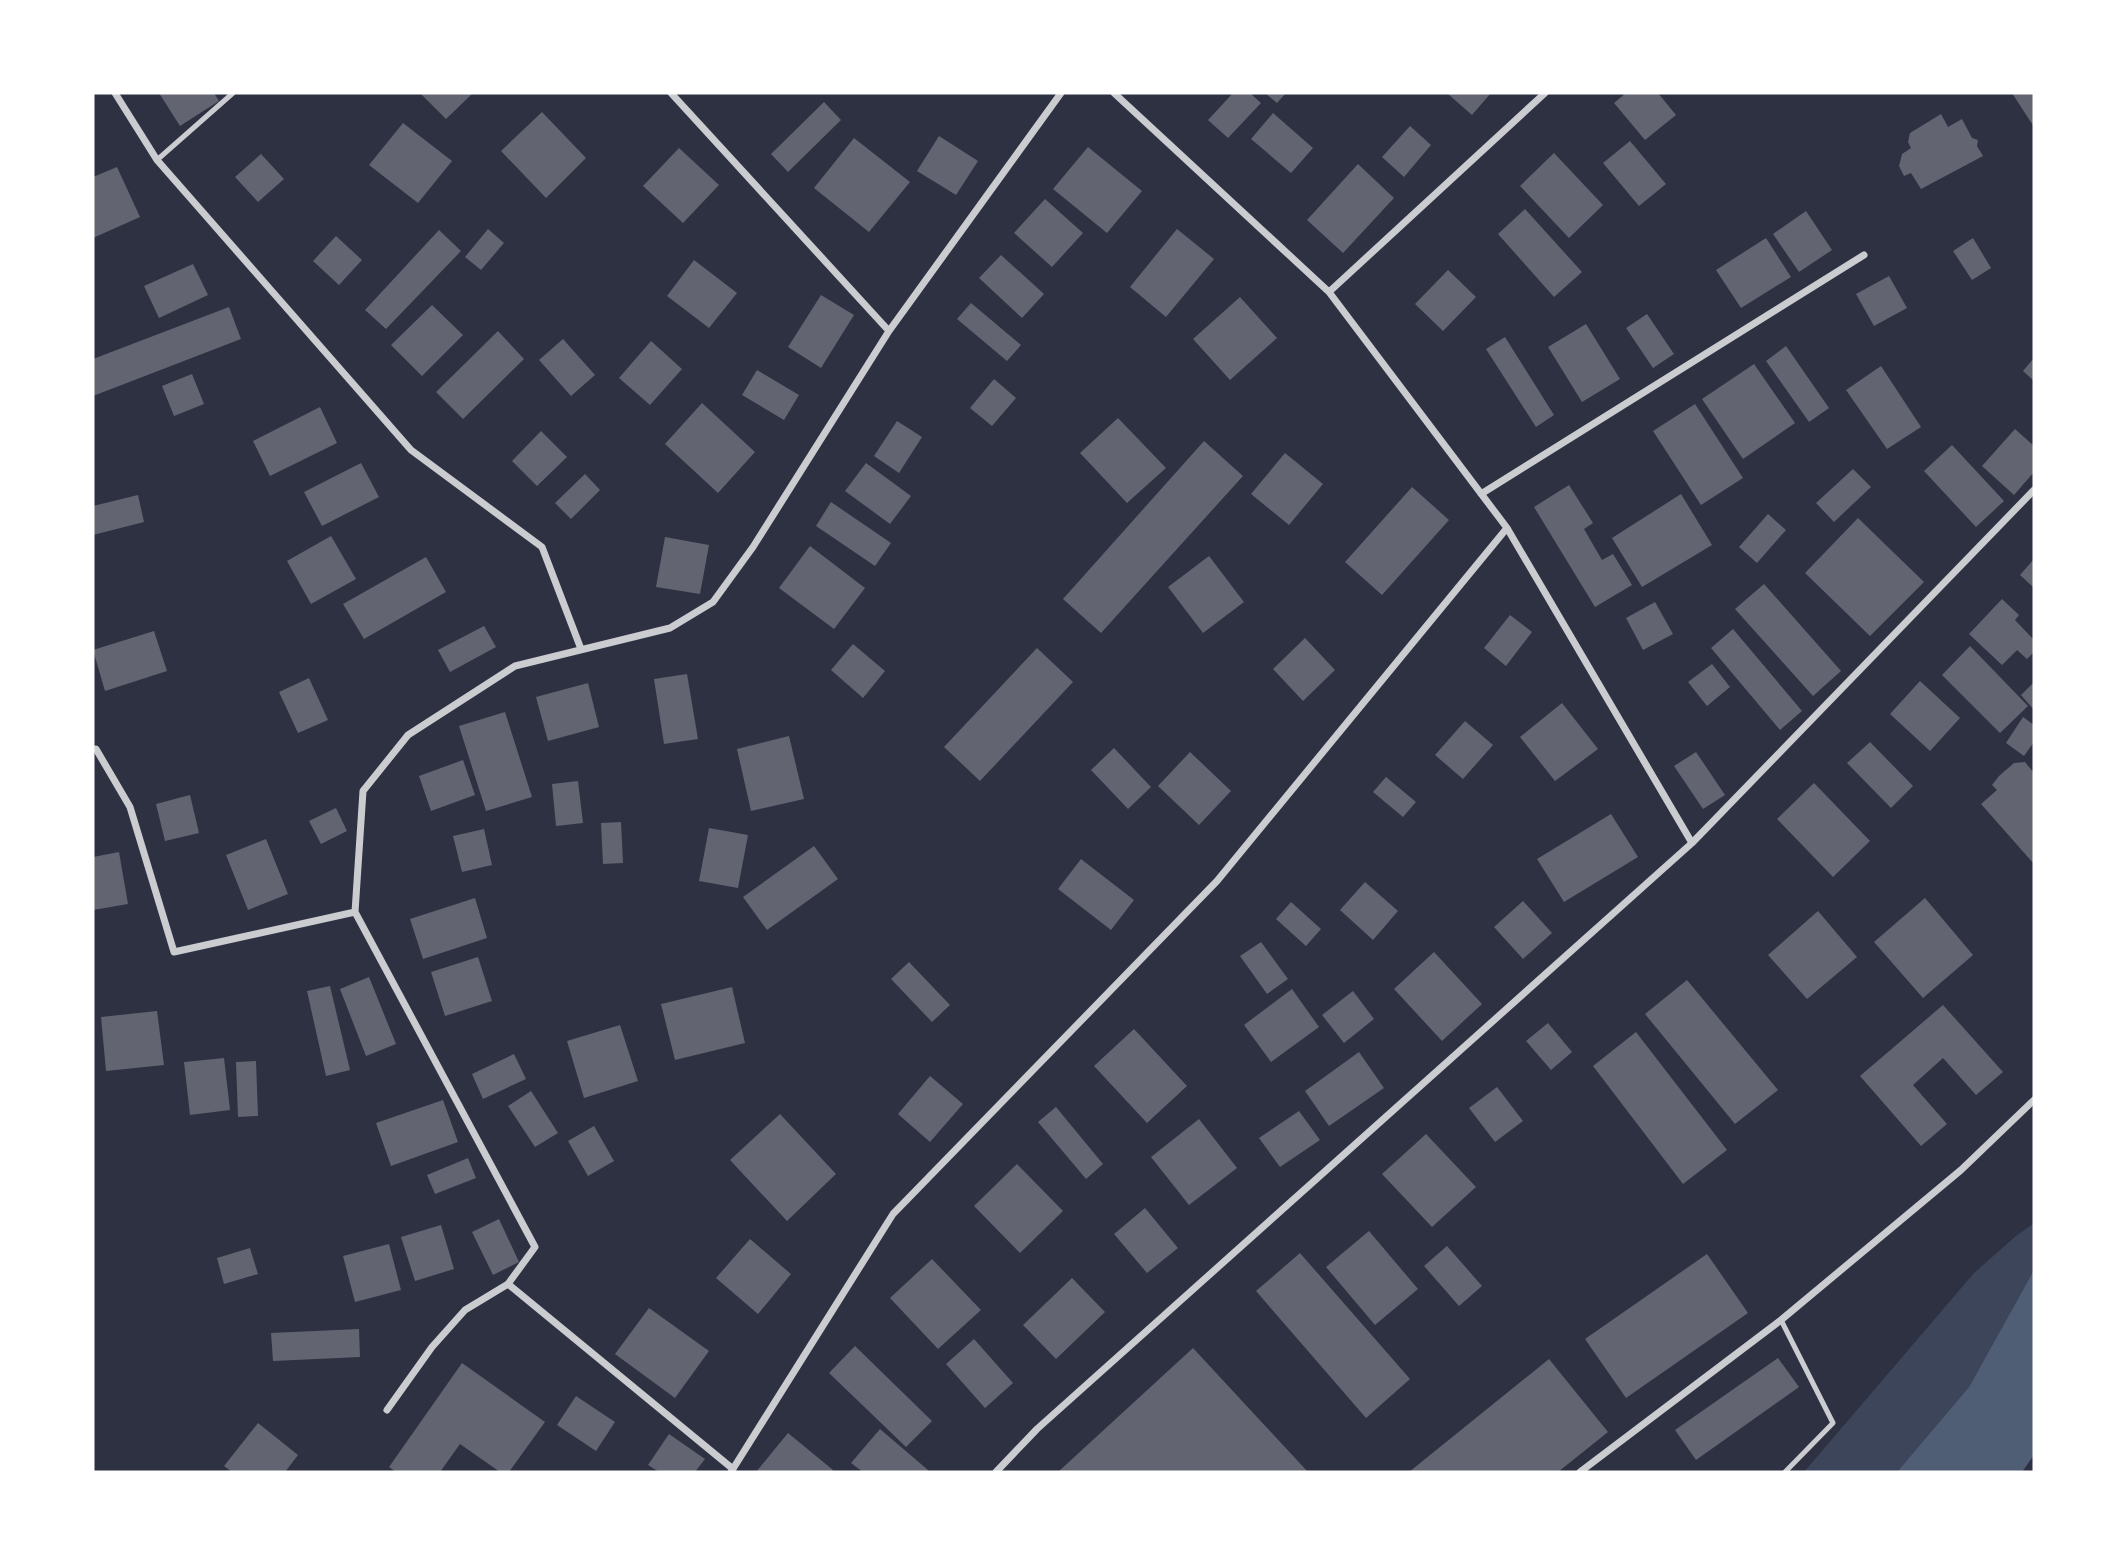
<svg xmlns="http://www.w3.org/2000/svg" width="2127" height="1565" viewBox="0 0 2127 1565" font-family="'Fira Sans',sans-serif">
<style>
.green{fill:#3c4559}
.water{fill:#4f5d75}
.building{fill:#626471}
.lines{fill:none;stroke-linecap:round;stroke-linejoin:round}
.service{stroke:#caccd0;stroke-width:5}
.minor{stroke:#caccd0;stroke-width:7}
</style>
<rect width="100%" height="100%" fill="#2d3142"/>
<path class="green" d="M2034 1223V1270L1969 1387 1897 1472H1804L1974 1273 2016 1236Z"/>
<path class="water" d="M2034 1270V1455L2022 1472H1897L1969 1387Z"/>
<path class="building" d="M159 93H214L219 101 180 126Z
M420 93H473L446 119Z
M1233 93H1250L1261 103 1228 138 1208 120Z
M1265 93H1286L1277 103Z
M1449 93H1491L1472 115 1448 94Z
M1626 93H1658L1676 115 1645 140 1614 103Z
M2012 93H2034V127Z
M824 102 841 120 788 172 771 154Z
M542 112 586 158 546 198 501 151Z
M1273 113 1313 148 1291 173 1251 139Z
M1941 114 1948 127 1962 119 1972 138 1978 140 1977 146 1983 156 1921 189 1911 173 1904 176 1899 166 1902 154 1911 148 1908 142 1910 133Z
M403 123 452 161 418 203 369 165Z
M1410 126 1431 145 1404 177 1382 157Z
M939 136 978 161 956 195 917 171Z
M854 138 910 182 869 232 814 188Z
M1630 141 1666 184 1639 206 1603 163Z
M1088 147 1142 191 1107 233 1053 189Z
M679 148 719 185 683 223 643 186Z
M1554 153 1603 205 1569 238 1520 186Z
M261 154 284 179 258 202 235 177Z
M1358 164 1394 198 1343 253 1307 220Z
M117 167 140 217 93 238V177Z
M1045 199 1083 233 1052 267 1014 233Z
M1525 209 1582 272 1554 297 1498 234Z
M1806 211 1832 250 1799 272 1773 234Z
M488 229 504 243 481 270 465 257Z
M1177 229 1214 259 1166 317 1130 287Z
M439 230 461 251 386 329 365 310Z
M336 236 362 260 339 285 313 261Z
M1766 238 1791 277 1741 308 1716 270Z
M1973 238 1991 268 1972 280 1953 251Z
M1001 255 1044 294 1022 318 979 278Z
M694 260 737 293 709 328 667 296Z
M193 264 208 295 159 318 144 286Z
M1448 270 1476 297 1443 331 1415 304Z
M1889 276 1907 308 1874 326 1856 294Z
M821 295 854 315 821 368 788 347Z
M1240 297 1277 338 1230 380 1193 339Z
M971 303 1021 345 1007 361 957 319Z
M432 305 463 335 422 376 391 345Z
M229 307 241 339 93 396V359Z
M1647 314 1674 354 1653 368 1626 328Z
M1586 324 1620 379 1582 402 1548 347Z
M498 331 524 359 463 419 436 392Z
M1505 337 1554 415 1536 427 1486 349Z
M563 339 595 375 571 396 539 360Z
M651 341 682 369 650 405 619 378Z
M1786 346 1829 408 1809 422 1766 361Z
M2034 358V381L2023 371Z
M1754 364 1795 423 1743 459 1702 399Z
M1881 366 1921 427 1887 449 1846 390Z
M757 370 799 395 784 420 742 395Z
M192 374 204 404 174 416 162 386Z
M994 379 1016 398 992 426 970 408Z
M702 403 755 452 718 493 665 444Z
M1695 404 1743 478 1701 505 1653 431Z
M320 407 337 443 270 476 253 441Z
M1118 418 1166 468 1127 503 1080 453Z
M897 421 922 437 899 473 874 456Z
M2015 429 2034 446V472L2014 495 1982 466Z
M541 431 567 457 537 486 512 461Z
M1204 441 1243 476 1101 633 1063 599Z
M1952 445 2004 501 1976 527 1924 471Z
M1285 453 1323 484 1289 525 1251 494Z
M361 463 379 497 322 526 304 492Z
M866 463 911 496 890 524 845 491Z
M1853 469 1871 487 1834 522 1816 503Z
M585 474 600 490 571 519 555 503Z
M1569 485 1593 523 1584 529 1602 560 1613 554 1632 585 1595 607 1534 507Z
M1412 487 1449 520 1382 595 1345 562Z
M1681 494 1712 545 1642 587 1612 538Z
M138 495 144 522 93 535V506Z
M831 502 891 543 875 566 816 526Z
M1768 514 1786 530 1757 563 1739 547Z
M1858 518 1924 582 1870 636 1805 573Z
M331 536 356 579 311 604 287 561Z
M665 537 709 545 700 594 656 587Z
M810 546 865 588 834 629 779 588Z
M1209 556 1244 602 1203 633 1168 587Z
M426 557 446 592 364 639 343 604Z
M2034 559V588L2020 575Z
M1764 584 1841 671 1813 696 1735 609Z
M2002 599 2019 615 2015 620 2034 640V652L2027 659 2017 650 2002 665 1969 634Z
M1655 602 1673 634 1643 650 1626 618Z
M1510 615 1532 632 1506 666 1484 648Z
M484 626 496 647 450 672 438 650Z
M1733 629 1802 711 1780 730 1711 648Z
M154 631 167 671 105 691 93 650Z
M1305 638 1335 670 1303 701 1273 669Z
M853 644 885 671 863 698 831 670Z
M1970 646 2028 706 2000 733 1942 675Z
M1037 648 1073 682 980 781 944 747Z
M1712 664 1730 687 1707 706 1688 682Z
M687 674 698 739 664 744 654 679Z
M309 678 328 720 298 733 279 692Z
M1920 681 1960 718 1930 751 1890 714Z
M2034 682V710L2021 695Z
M588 683 599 727 548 741 536 697Z
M1562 703 1598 749 1555 781 1520 737Z
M505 712 532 797 486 811 459 726Z
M2023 717 2034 725V742L2024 756 2006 743Z
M1465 721 1493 745 1463 779 1435 755Z
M789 736 804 799 751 811 737 749Z
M1870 742 1913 786 1891 808 1847 763Z
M1114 748 1151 787 1128 809 1091 770Z
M1190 752 1231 791 1199 825 1158 786Z
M1696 752 1725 795 1703 809 1674 766Z
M463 760 475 795 431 811 419 776Z
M2025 762 2034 773V864L1981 804 1997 790 1992 785 1999 776 2014 763Z
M1386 777 1416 802 1403 817 1373 792Z
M578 781 583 823 556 826 552 784Z
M1814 783 1870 841 1833 877 1777 819Z
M190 795 199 833 165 841 156 804Z
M336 808 347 831 321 844 309 821Z
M1611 814 1638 857 1564 902 1537 859Z
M621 822 623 863 603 864 601 823Z
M709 828 748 835 738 888 699 881Z
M484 829 492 865 462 872 453 836Z
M266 839 288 894 248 910 226 855Z
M814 846 838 879 767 930 743 897Z
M119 852 128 904 93 910V857Z
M1081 859 1134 900 1111 930 1058 889Z
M1365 882 1398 911 1373 940 1340 910Z
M475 898 487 938 423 959 410 919Z
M1925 898 1973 955 1923 998 1874 942Z
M1523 901 1552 933 1523 959 1494 927Z
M1291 902 1321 929 1306 946 1276 919Z
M1818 911 1857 957 1807 999 1768 955Z
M1261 942 1288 979 1267 994 1240 956Z
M1434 952 1482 1004 1442 1041 1394 989Z
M478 957 492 1001 445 1016 431 972Z
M909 962 950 1005 932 1022 891 979Z
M369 977 396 1044 366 1056 340 989Z
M1687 980 1778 1090 1735 1124 1645 1014Z
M330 986 350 1070 326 1076 307 991Z
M732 987 745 1043 675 1060 661 1004Z
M1292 989 1319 1027 1271 1062 1244 1025Z
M1353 991 1374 1019 1344 1043 1322 1015Z
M1943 1005 2003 1072 1976 1095 1943 1058 1913 1085 1947 1124 1921 1146 1860 1076Z
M157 1011 164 1065 106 1071 101 1017Z
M1548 1023 1572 1052 1551 1070 1526 1041Z
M620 1025 638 1081 584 1098 567 1041Z
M1134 1029 1187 1086 1147 1123 1094 1066Z
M1636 1032 1727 1150 1683 1184 1593 1066Z
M1359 1052 1384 1088 1329 1126 1305 1091Z
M514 1054 526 1079 483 1099 472 1074Z
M224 1058 230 1110 190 1115 184 1062Z
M256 1061 258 1116 238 1117 236 1062Z
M930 1076 963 1104 930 1142 898 1114Z
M1497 1087 1523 1121 1495 1142 1469 1108Z
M531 1091 558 1133 535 1147 508 1106Z
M443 1100 458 1142 391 1166 376 1123Z
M1056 1107 1103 1164 1086 1179 1038 1122Z
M1299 1111 1320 1140 1280 1167 1259 1138Z
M780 1114 836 1174 787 1221 730 1160Z
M1199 1119 1237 1168 1189 1205 1151 1157Z
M594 1126 614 1161 588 1176 568 1141Z
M1426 1134 1476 1187 1432 1227 1382 1174Z
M468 1158 476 1178 435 1194 427 1175Z
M1017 1164 1063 1211 1020 1253 974 1206Z
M1145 1208 1178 1248 1147 1273 1114 1234Z
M499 1219 519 1262 493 1275 472 1232Z
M441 1225 454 1269 415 1281 401 1237Z
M1369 1231 1418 1289 1375 1325 1326 1267Z
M750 1239 791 1274 758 1314 716 1278Z
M389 1244 401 1290 355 1302 343 1256Z
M1447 1246 1482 1286 1459 1306 1424 1266Z
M250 1248 258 1274 224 1284 217 1258Z
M1300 1253 1410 1379 1366 1418 1256 1291Z
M1707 1254 1748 1313 1626 1398 1585 1339Z
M932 1259 981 1310 938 1349 890 1298Z
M1072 1278 1105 1312 1056 1359 1023 1325Z
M649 1308 709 1351 675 1398 615 1354Z
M359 1329 360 1357 273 1361 271 1333Z
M974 1339 1013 1383 985 1408 946 1364Z
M855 1346 932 1421 906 1447 829 1373Z
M1193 1348 1308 1472H1058Z
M1778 1358 1799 1387 1696 1460 1675 1430Z
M1549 1359 1608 1432 1558 1472H1409Z
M462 1363 545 1422 509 1472H500L460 1444 440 1472H396L389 1467Z
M576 1396 615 1422 596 1451 557 1425Z
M258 1423 298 1455 285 1472H232L224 1466Z
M880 1429 928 1470 927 1472H863L851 1463Z
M788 1433 833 1470 831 1472H756Z
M669 1434 705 1459 695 1472H659L648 1465Z"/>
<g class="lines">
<path class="service" d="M157 160 233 93
M1781 1320 1833 1423 1785 1472"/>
<path class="minor" d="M115 93 157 160 411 450 542 547 581 649
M671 93 889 331
M1114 93 1329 292 1507 528 1692 843
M1329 292 1545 93
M1481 494 1864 255
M93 749H96L130 807 174 952 355 912 363 791 408 735 515 666 670 628 713 602 753 547 889 331 1061 93
M355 912 535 1247 508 1284 465 1310 432 1347 387 1410
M508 1284 733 1469
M731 1472 893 1214 1217 881 1507 528
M996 1472 1037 1429 1692 843 2034 490
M1580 1472 1781 1320 1961 1170 2034 1100"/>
</g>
<rect width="2127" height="1565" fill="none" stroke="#ffffff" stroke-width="189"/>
</svg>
